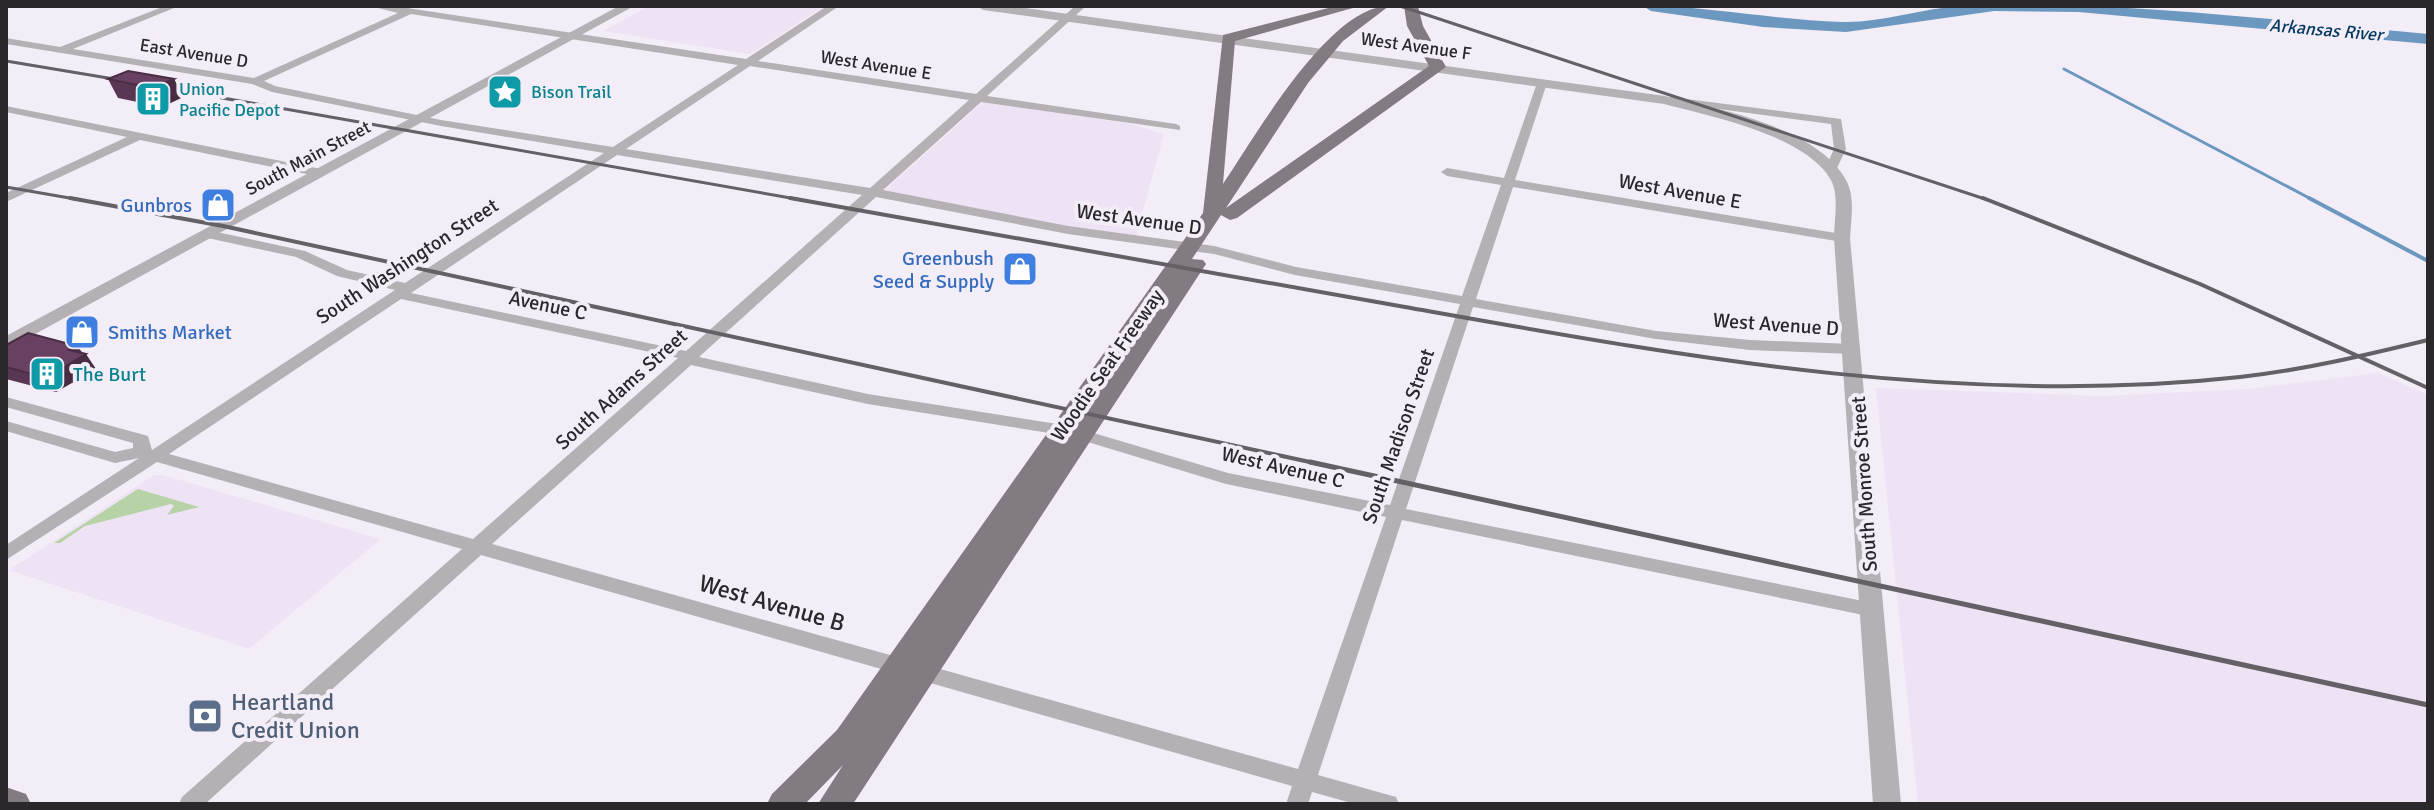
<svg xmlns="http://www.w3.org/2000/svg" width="2434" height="810" viewBox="0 0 2434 810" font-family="Signika,sans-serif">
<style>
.built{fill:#eee3f4}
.green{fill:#b6d2a6}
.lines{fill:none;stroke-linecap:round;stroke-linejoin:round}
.stream-far1{stroke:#6c98bf;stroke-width:3}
.stream{stroke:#6c98bf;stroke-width:4}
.river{fill:#6c98bf;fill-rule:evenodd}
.minor{fill:#b4b0b4;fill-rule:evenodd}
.tertiary{fill:#b4b0b4;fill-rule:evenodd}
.primary{fill:#827b82;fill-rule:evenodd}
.rail-far2{stroke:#646066;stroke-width:3}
.rail-far1{stroke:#646066;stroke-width:4}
.rail{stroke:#646066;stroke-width:5}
.wall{fill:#593754}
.shaded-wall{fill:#492d45}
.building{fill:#684062;stroke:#492d45;stroke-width:2}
.labels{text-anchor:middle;stroke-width:8;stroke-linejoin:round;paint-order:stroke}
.far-water-label{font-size:18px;font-style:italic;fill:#02385e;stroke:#f3edf7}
.far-street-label{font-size:18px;fill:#2b282c;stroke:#f3edf7}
.far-culture-label{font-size:18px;fill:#0d838f;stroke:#f3edf7;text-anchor:start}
.street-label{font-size:20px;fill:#2b282c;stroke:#f3edf7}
.shop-label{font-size:20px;fill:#366cbe;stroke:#f3edf7;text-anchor:end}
.culture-label{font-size:20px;fill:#0d838f;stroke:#f3edf7;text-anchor:start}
.near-street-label{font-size:24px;fill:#2b282c;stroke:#f3edf7}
.near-service-label{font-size:24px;fill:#4e5e75;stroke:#f3edf7;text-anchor:start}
</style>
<rect width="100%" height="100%" fill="#f3edf7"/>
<path class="built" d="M649 6H825L750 54 603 31Z
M984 101 1131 124 1164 134 1136 236 1082 230 883 192Z
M2378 373 2428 395V804H1918L1876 388 2104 396 2248 389Z
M154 475H163L381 539 249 649 9 570Z"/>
<path class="green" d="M138 489 199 507 167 515 174 506 171 504 85 526 60 543H54Z"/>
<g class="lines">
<path class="stream-far1" d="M2064 69 2313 200"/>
<path class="stream" d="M2309 198 2428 261"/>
<path class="river" d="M1643 6C1710 6 1775 20 1842 22 1882 23 1922 8 1962 6 2118 0 2273 20 2428 34V44L2079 12 1994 11 1846 32 1763 27 1651 11Z"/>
<path class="minor" d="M165 6H179L73 49 254 78 398 13 370 6H394L746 59 827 6H839L758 61 976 94 1075 6H1086L987 96 1176 124 1180 126V130L981 102 883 190 1068 226 1214 246 1296 267 1462 296 1501 185 1447 176 1441 172 1447 168 1504 178 1537 83 1546 81 1547 83 1515 180 1842 234 1849 238 1842 242 1513 187 1476 299 1656 331 1750 340 1852 344 1860 349 1852 354 1750 350 1656 339 1473 307 1406 509 1873 603 1880 605 1883 610 1880 615 1873 617 1402 520 1318 775 1396 797 1399 804H1355L1312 792 1308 804H1286L1292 786 481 555 205 804H179L182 797 462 549 157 462 6 560V545L139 458 115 463 6 431V421L115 452 133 448V443L6 407V397L148 436 152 450 395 290 337 276 296 257 203 237V231L208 230 305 251 347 270 405 283 604 153 441 126 272 92 252 84 6 44V38L60 47ZM411 14 738 65 613 147 441 120 275 86 264 81ZM750 66 969 100 870 188 626 149ZM617 155 862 195 686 351 411 293ZM876 197 1068 234 1214 254 1295 275 1460 304 1390 505 1228 473 1070 426 868 394 699 357ZM401 299 678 358 473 539 169 454ZM691 365 868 404 1068 436 1226 484 1386 517 1298 769 492 544Z
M1671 97 1841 119 1846 149 1836 170H1828L1826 167 1834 149 1831 124 1667 102 1665 100Z
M6 106 321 169 327 173 321 177 140 140 6 202V193L127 137 6 112Z"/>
<path class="tertiary" d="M619 6H634L6 350V336Z
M977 6H1010L1665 96C1719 109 1820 128 1847 182 1855 198 1851 221 1850 238L1901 804H1873L1834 238C1834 221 1839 198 1832 182 1809 136 1710 116 1664 104L983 10Z"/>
<path class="primary" d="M1336 6H1360L1235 41 1223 184C1255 137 1329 6 1389 6L1343 41 1308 83 1226 208 1429 66 1407 26 1404 6H1418L1423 26 1446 67 1237 218 1230 220 1221 215 1192 259 1203 260 1206 264 853 804H818L843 765 805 804H767L772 794 837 730 1203 213 1223 35Z
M6 787 26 794 31 804H6Z"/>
<path class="rail-far2" d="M1400 6 1988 200
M6 61 132 82
M160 87 802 200
M6 187 81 200"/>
<path class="rail-far1" d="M70 198 223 226 1319 464
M790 198C995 235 1200 271 1405 307 1681 356 1959 408 2240 377 2304 370 2366 355 2428 340
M1983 198 2200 284 2428 388"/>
<path class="rail" d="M1310 462 2428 705"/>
</g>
<path class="wall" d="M108 79H174L183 97 162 107 118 98Z
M6 345 77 346 96 369 56 392 6 379Z"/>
<path class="shaded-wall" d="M174 79 183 97 162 107 152 88Z
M77 346 83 356 86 354 96 369 56 392 46 378 69 350Z"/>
<path class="building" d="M128 71 174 79 152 88 108 79Z
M28 333 77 346 69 350 86 354 46 378 6 367V345Z"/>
<defs>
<symbol id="sight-square" viewBox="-11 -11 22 22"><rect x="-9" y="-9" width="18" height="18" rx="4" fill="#0f9aa8" stroke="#f3edf7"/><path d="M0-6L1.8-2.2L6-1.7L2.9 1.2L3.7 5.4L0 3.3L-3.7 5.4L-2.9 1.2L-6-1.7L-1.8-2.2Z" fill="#fff"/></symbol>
<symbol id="building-square" viewBox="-11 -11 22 22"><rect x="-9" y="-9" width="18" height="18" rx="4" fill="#0f9aa8" stroke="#f3edf7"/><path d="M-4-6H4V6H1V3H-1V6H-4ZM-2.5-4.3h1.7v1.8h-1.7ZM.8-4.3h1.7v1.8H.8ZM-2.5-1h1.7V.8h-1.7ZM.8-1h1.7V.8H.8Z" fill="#fff"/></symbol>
<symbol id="shop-square" viewBox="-11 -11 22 22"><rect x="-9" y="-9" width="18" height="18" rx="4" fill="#3f7fe0" stroke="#f3edf7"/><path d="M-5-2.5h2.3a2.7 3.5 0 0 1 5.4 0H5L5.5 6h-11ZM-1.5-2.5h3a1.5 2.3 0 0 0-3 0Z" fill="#fff"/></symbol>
<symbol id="bank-square" viewBox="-11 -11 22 22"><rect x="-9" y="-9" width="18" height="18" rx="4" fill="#5c6f8a" stroke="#f3edf7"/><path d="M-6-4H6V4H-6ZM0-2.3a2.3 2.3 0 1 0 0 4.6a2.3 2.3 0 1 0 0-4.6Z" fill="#fff"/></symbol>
</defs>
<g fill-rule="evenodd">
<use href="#sight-square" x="485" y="72" width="40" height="40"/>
<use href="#building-square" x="133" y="79" width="40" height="40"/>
<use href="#shop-square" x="198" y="185" width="40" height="40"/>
<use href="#shop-square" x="1000" y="249" width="40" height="40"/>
<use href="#shop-square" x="62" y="312" width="40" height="40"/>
<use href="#building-square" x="27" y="354" width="40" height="40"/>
<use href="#bank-square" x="185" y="696" width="40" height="40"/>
</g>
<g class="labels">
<g class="far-water-label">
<text transform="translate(2326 30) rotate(5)" y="6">Arkansas River</text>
</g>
<g class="far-street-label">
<text transform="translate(1416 46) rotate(8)" y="6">West Avenue F</text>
<text transform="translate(194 53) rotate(9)" y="6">East Avenue D</text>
<text transform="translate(876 65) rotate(9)" y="6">West Avenue E</text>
<text transform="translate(308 158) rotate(-28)" y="6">South Main Street</text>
</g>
<g class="far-culture-label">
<text x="179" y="95">Union<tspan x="179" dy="21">Pacific Depot</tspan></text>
<text x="531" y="98">Bison Trail</text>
</g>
<g class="street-label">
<text transform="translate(1680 191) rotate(10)" y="7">West Avenue E</text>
<text transform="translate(1139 219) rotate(8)" y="7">West Avenue D</text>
<text transform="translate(407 261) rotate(-33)" y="7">South Washington Street</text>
<text transform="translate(548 305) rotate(12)" y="7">Avenue C</text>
<text transform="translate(1776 324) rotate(4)" y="7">West Avenue D</text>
<text transform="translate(1107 365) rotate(-55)" y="7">Woodie Seat Freeway</text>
<text transform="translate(621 389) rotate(-42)" y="7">South Adams Street</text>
<text transform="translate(1398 436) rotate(-71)" y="7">South Madison Street</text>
<text transform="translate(1283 467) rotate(13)" y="7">West Avenue C</text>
<text transform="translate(1864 484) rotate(-94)" y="7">South Monroe Street</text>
</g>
<g class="shop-label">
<text x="192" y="212">Gunbros</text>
<text x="994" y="265">Greenbush<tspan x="994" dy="23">Seed &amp; Supply</tspan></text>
<text x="108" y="339" text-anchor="start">Smiths Market</text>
</g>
<g class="culture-label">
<text x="73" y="381">The Burt</text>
</g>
<g class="near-street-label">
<text transform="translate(772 603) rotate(16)" y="8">West Avenue B</text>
</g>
<g class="near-service-label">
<text x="231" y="710">Heartland<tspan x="231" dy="28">Credit Union</tspan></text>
</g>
</g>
<rect width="2434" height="810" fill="none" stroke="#2b282c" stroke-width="16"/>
</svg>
